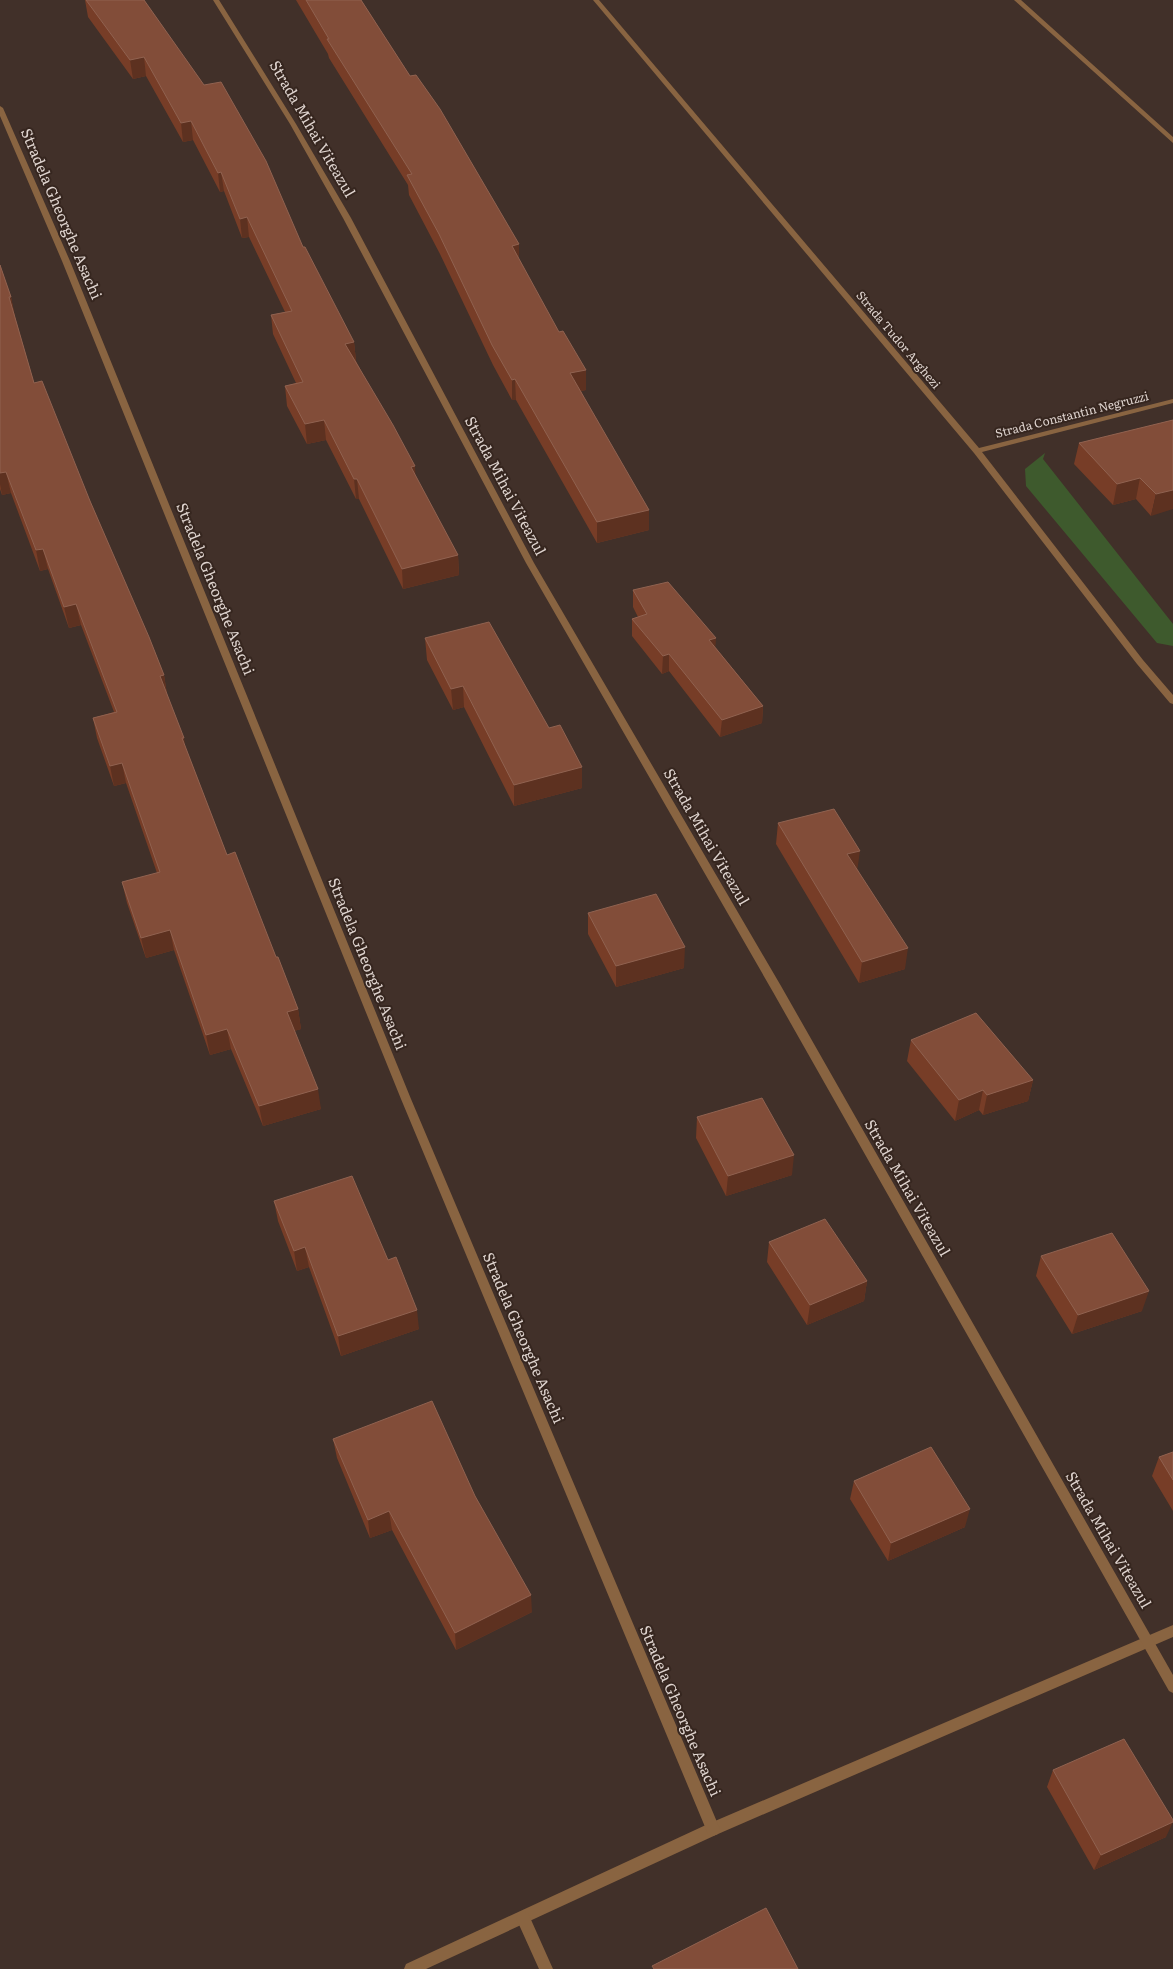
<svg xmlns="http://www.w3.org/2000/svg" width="1173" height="1969" viewBox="0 0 1173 1969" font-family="Literata,serif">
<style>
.green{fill:#3e5a2d}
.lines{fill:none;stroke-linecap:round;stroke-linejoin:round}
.lane{fill:#896441;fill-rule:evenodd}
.street{fill:#896441;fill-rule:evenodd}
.wall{fill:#773d27}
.shaded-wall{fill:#5d3120}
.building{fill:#824d39;stroke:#906250}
.labels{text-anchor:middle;stroke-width:4;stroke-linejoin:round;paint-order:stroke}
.far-street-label{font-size:12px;fill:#ded3ce;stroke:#36261f}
.street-label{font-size:15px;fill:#ded3ce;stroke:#36261f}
</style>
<rect width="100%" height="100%" fill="#413029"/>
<path class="green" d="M1045 453 1043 459 1173 624V646L1157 643 1026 486 1025 469Z"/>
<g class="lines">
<path class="lane" d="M1173 1625V1637L718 1834 426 1969H404L406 1964 708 1824Z"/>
<path class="street" d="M213 0H219L296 124 351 218 534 563 781 986 1173 1675V1693L1169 1691 773 992 526 563 343 218 290 124Z
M593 0H599L979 448 1173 399V403L982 452 1143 660 1173 695V704L1170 703 1137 664 974 453Z
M1014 0H1021L1173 137V143Z
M0 106 3 108 70 261 411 1099 720 1829 718 1834 713 1836 708 1834 401 1099 62 261 0 116Z
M523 1911 528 1913 553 1969H539L516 1918 518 1913Z"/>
</g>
<path class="wall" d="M85 0H144L303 247 354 342 356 361 416 477 458 555 459 575 403 589 359 499H356L326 440 307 444 287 406 285 386 296 383 273 334 271 315 285 312 249 237 242 238 224 191 220 192 193 140 183 142 146 76 133 79 88 17Z
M296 0H361L410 76 519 244V259L586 390 581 391 649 530 597 543 516 400H512L493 365 440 254 409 195 408 185 329 58 328 54Z
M0 265 11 297 15 317 34 383 90 501 164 675 167 694 186 749 227 855 276 957 298 1009 301 1029 294 1031 321 1109 263 1126 231 1049 210 1055 174 950 146 958 127 903 122 882 157 873 126 783 114 786 97 738 93 718 114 712 81 625 69 628 48 569 40 571 11 493 2 495 0 489Z
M1173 420 1151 516 1136 499 1113 505 1074 464 1079 443Z
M633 590 716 648 763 706 762 723 720 737 669 671 662 674 632 636V619L638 617 633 607Z
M425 638 549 728 582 788 514 806 464 707 453 710 427 660Z
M778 823 858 870 905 969 859 983 776 844Z
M588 913 684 968 616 987 588 934Z
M911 1040 1033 1080 1028 1101 983 1115 979 1110 955 1121 907 1061Z
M697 1117 792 1175 726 1196 696 1138Z
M274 1201 388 1260 419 1329 341 1356 309 1267 297 1271 278 1221Z
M769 1242 867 1281 864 1301 807 1325 767 1262Z
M1041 1256 1142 1311 1072 1334 1036 1276Z
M333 1439 475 1496 532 1612 456 1650 392 1530 370 1538 337 1458Z
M1173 1452V1511L1152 1476 1159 1457Z
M854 1481 965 1527 888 1561 850 1499Z
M1053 1770 1166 1837 1094 1870 1047 1787Z"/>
<path class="shaded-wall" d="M144 57 146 76 133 79 130 60Z
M191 121 193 140 183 142 181 123Z
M221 172 224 191 220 192 218 173Z
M247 217 249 237 242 238 240 219Z
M519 244V265L512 246Z
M9 297H11L15 317H14Z
M354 342 356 361 345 344Z
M586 370V390L570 393V373Z
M515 379 516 400H512V380Z
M324 420 326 440 307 444 305 424Z
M415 466 416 486 411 467Z
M6 472 11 493 2 495 0 484V473Z
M1140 478 1136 499 1113 505 1117 484Z
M354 479H357L359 499H356Z
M1173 490V509L1151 516 1156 494Z
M649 510V530L597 543V522Z
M43 549 48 569 40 571 36 550Z
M458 555 459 575 403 589 402 569Z
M76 604 81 625 69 628 64 607Z
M716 638 715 655 709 640Z
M669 654V671L662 674 663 656Z
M164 675 167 695 160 676Z
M463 686 464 707 453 710 451 689Z
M763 706 762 723 720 737 722 720Z
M182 738H184L187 758Z
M122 763 126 783 114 786 110 766Z
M582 767V788L514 806V785Z
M860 851 857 872 847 854Z
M170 930 174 950 146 958 141 938Z
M685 947 684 968 616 987V966Z
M908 948 905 969 859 983 862 962Z
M298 1009 301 1029 290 1032 287 1012Z
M227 1029 231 1049 210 1055 206 1035Z
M1033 1080 1028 1101 983 1115 987 1095Z
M318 1089 321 1109 263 1126 259 1106Z
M983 1090 979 1110 955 1121 959 1100Z
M794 1155 792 1175 726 1196 728 1176Z
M305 1247 309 1267 297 1271 294 1251Z
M867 1281 864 1301 807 1325 810 1305Z
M1149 1291 1142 1311 1072 1334 1078 1315Z
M417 1310 419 1329 341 1356 338 1336Z
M970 1509 965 1527 888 1561 891 1543Z
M389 1511 392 1530 370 1538 368 1520Z
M531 1595 532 1612 456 1650 455 1633Z
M1173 1822 1166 1837 1094 1870 1101 1855Z"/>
<path class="building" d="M86 0H144L204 85 221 82 266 161 303 247H305L354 342 345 344 393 425 415 466 411 467 458 555 402 569 357 479H354L324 420 305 424 285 386 303 382 271 315 292 311 247 217 240 219 221 172 218 173 191 121 181 123 144 57 130 60Z
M306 0H361L410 76 416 75 440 109 519 244 512 246 559 332 563 331 586 370 570 373 649 510 597 522 515 379 512 380 492 345 439 234 407 175 412 174 327 39H329Z
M0 265 11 297H9L34 383 42 381 90 501 149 637 164 675 160 676 184 738H182L227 855 235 852 276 957H278L298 1009 287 1012 318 1089 259 1106 227 1029 206 1035 170 930 141 938 122 882 160 872 122 763 110 766 93 718 117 712 76 604 64 607 43 549 36 550 6 472 0 473Z
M1173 420V490L1156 494 1140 478 1117 484 1079 443Z
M668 582 716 638 709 640 763 706 722 720 669 654 663 656 632 619 647 614 633 590Z
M489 622 549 728 560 725 582 767 514 785 463 686 451 689 425 638Z
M834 809 860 851 847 854 908 948 862 962 778 823Z
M656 894 685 947 616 966 588 913Z
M976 1013 1033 1080 987 1095 983 1090 959 1100 911 1040Z
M762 1098 794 1155 728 1176 697 1117Z
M352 1176 388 1260 396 1257 417 1310 338 1336 305 1247 294 1251 274 1201Z
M825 1219 867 1281 810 1305 769 1242Z
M1112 1233 1149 1291 1078 1315 1041 1256Z
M432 1401 475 1496 531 1595 455 1633 389 1511 368 1520 333 1439Z
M931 1447 970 1509 891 1543 854 1481Z
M1173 1452V1480L1159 1457Z
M1124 1739 1173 1820V1822L1101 1855 1053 1770Z
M766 1908 798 1969H654L652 1966Z"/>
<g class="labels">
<g class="far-street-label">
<text transform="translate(898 340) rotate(50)" y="4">Strada Tudor Arghezi</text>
<text transform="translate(1072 415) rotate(-14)" y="4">Strada Constantin Negruzzi</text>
</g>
<g class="street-label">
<text transform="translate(312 129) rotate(60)" y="5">Strada Mihai Viteazul</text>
<text transform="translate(61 214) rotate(67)" y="5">Stradela Gheorghe Asachi</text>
<text transform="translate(505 486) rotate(62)" y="5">Strada Mihai Viteazul</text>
<text transform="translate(215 589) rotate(68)" y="5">Stradela Gheorghe Asachi</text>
<text transform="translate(706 837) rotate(60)" y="5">Strada Mihai Viteazul</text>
<text transform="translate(367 964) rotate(68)" y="5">Stradela Gheorghe Asachi</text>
<text transform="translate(907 1188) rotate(60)" y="5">Strada Mihai Viteazul</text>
<text transform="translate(523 1338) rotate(67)" y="5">Stradela Gheorghe Asachi</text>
<text transform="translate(1108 1540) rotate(60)" y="5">Strada Mihai Viteazul</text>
<text transform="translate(680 1711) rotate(67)" y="5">Stradela Gheorghe Asachi</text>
</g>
</g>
</svg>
